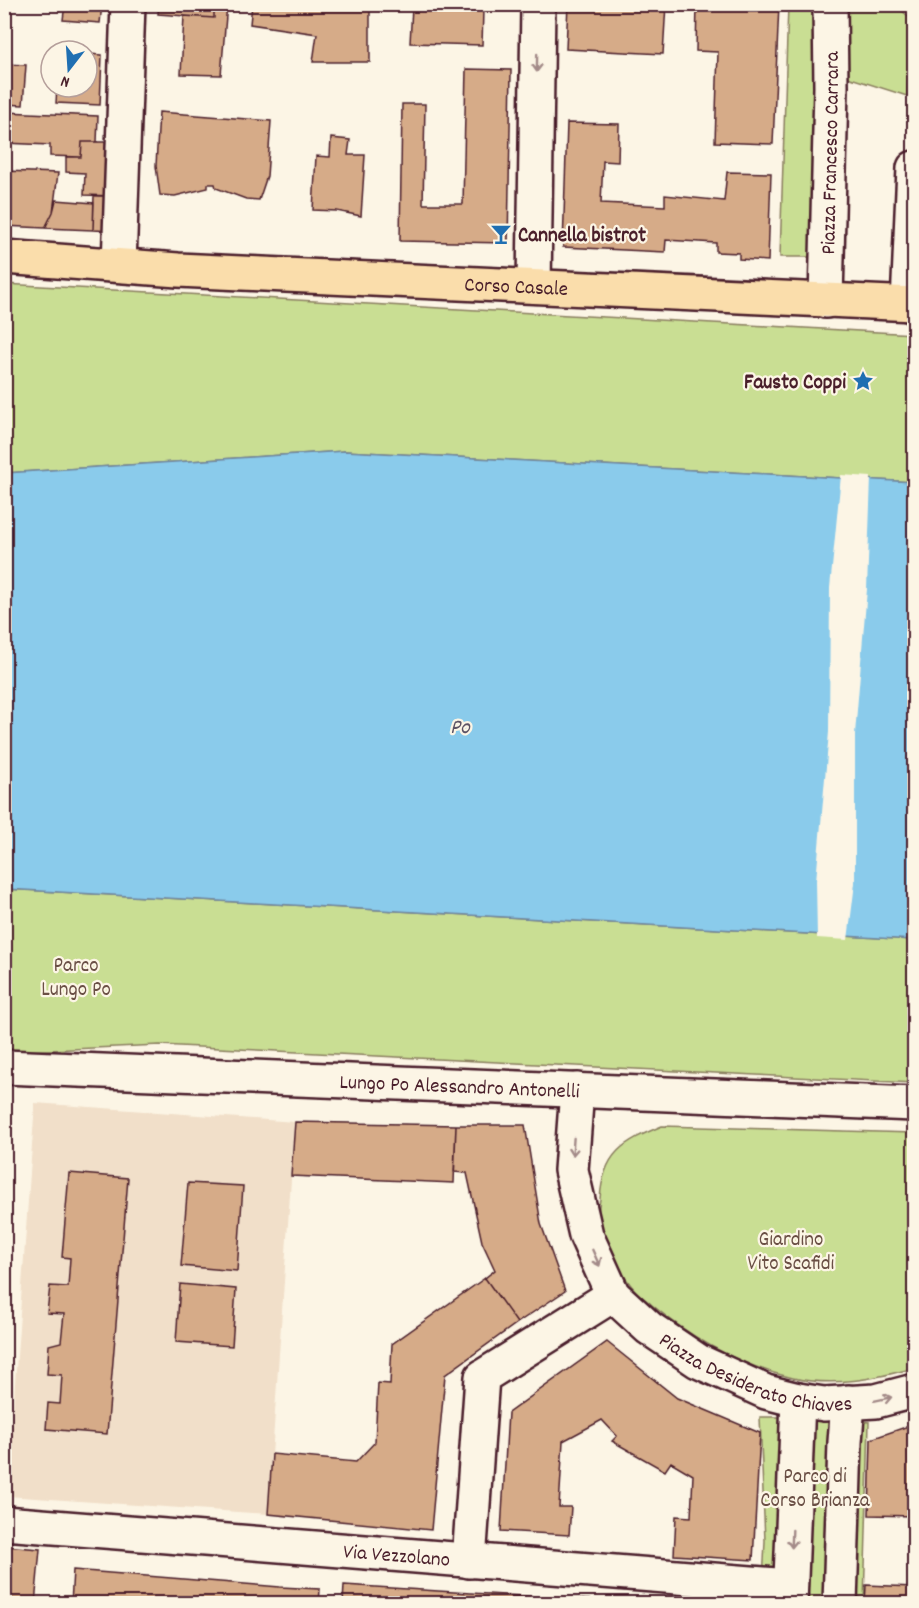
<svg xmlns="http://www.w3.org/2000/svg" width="919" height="1608" viewBox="0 0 919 1608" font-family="Dekko,sans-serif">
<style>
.built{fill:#f1dfc9}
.green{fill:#c9de93;stroke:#8a7e5f;stroke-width:1.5}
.water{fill:#8acbeb;stroke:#70869e;stroke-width:1.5}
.pier{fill:#fcf5e5}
.building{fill:#d6ab88;stroke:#4a1f2b;stroke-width:1.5}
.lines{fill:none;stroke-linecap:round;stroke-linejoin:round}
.street-casing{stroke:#4a1f2b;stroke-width:38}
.secondary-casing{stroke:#4a1f2b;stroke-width:38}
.primary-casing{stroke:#4a1f2b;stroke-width:38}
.street{stroke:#fcf5e5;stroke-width:33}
.secondary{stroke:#fcf5e5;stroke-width:33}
.primary{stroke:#faddab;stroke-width:33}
.oneway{stroke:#a38a88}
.labels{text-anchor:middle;stroke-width:4.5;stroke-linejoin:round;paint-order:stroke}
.street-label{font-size:21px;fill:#4a1f2b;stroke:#fcf5e5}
.poi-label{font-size:21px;font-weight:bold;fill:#4a1f2b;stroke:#fcf5e5;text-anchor:start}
.park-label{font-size:21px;fill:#6a4f45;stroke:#fcf5e5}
.water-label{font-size:22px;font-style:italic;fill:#5d5365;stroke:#fcf5e5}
</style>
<rect width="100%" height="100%" fill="#fcf5e5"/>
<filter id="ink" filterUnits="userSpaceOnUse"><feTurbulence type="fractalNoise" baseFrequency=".0167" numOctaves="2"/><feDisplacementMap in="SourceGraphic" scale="12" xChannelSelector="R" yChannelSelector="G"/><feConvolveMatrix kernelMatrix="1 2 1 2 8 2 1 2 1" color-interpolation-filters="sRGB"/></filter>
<g filter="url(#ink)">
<path class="built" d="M35 1103 295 1122 268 1514 7 1496Z"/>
<path class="green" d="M788 5H818L812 257H780Z
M852 5 897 6 910 18 907 96 838 74V13Z
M4 284 914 334V482L345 451 5 473Z
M5 889 914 940V1083L160 1045 5 1052Z
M662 1126 914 1133V1368C873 1379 835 1387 793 1378 741 1366 693 1339 652 1305 647 1300 640 1296 635 1290 622 1276 603 1241 599 1222 597 1215 599 1206 600 1199 603 1153 623 1142 662 1126Z
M760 1417H796L869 1422 864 1603H762L765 1541Z"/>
<path class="water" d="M345 451 914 482V940L5 889V473Z"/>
<path class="pier" d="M841 475 871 477 867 589 855 734V883L848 940 817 938 816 881 829 732 830 588Z"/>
<path class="building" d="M65 4H102L100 23 63 20Z
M159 4H214V18L158 14Z
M214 4H227L221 75 181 74 184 16 214 18Z
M252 4H370V62H313L317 34 250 24Z
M568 4H666L663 54 566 49Z
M697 4H779L773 144 715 142 718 52 696 51Z
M412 7 483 10 482 45 410 43Z
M87 54 102 55 100 105 56 103 57 87H87Z
M4 64 26 65 23 105 4 104Z
M466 69 511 70 508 243 400 241 402 104H425L423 204H463Z
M5 112 98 116 97 142H82L81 157 50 156V145L4 143Z
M159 112 271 121 267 176 259 200 246 199 216 188 215 184H208V188L175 196 160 195 156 166Z
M567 123 619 124 618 162 603 161 601 203 665 206V195L724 201 727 172 771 173 768 261 739 259V253L716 252V243L666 240 665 252 563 247Z
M331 138 350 140 348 155H365L361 216 337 211 313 210 316 156 330 157Z
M82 142H110L114 196 84 195 85 173 66 172V157H81Z
M4 171 58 173 53 212 45 228 4 226Z
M94 196H114L113 231 93 230Z
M56 200 94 203 93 230 45 228 53 212Z
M295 1122 456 1125 454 1183 291 1176Z
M456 1125H525L541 1224 565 1291 517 1323 485 1278 495 1270 482 1242 467 1173 454 1172Z
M69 1173 128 1178 107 1434 46 1429 48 1403 60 1404 62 1375 47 1374 49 1345 61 1342 64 1314 47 1313 50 1286 68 1287 70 1258 62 1257Z
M188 1183 243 1186 237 1271 181 1266Z
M485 1278 517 1323 445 1375 431 1530 268 1514 272 1454 356 1462 375 1442 378 1383 390 1384 392 1344Z
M180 1284 236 1289 232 1346 176 1342Z
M607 1342 677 1398 760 1433 753 1560 674 1555 676 1516 691 1517 693 1475 671 1462 665 1471 612 1441 617 1436 602 1420 563 1441 559 1507H571L569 1535 501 1531 508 1413Z
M914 1424V1516L869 1515 871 1439Z
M4 1546 40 1549 35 1604H4Z
M73 1570 280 1587 320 1589 319 1604H71Z
M344 1585 454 1592 657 1604H343Z
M866 1585 914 1587V1604H865Z"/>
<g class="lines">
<defs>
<g id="street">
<path d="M119 265 128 4"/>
<path d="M534 286 538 4"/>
<path id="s1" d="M826 301 831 87 830 4"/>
<path d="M908 304 914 168"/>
<path id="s2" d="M4 1067 914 1104"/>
<path id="s3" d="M577 1090 571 1170 586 1235 613 1295 649 1328 698 1361 766 1392 798 1400 824 1404 876 1401 914 1391"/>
<path id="s4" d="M4 1523 790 1586"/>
<path d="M469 1561 482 1377 613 1295"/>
</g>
<path id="secondary" d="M790 1604 798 1400
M840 1604 845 1442 848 1402"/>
<g id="primary">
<path id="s5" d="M4 257 178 270 914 304"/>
</g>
</defs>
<use href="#street" class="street-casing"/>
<use href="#secondary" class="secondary-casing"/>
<use href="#primary" class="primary-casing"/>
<use href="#street" class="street"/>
<use href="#secondary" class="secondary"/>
<use href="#primary" class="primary"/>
</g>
<defs><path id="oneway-shaft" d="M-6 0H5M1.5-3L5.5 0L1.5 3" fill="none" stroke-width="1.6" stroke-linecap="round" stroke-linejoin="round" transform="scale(1.5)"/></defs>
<g class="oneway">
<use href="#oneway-shaft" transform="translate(537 63) rotate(91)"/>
<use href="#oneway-shaft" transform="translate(573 1147) rotate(94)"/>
<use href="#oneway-shaft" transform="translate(596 1258) rotate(66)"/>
<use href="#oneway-shaft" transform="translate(883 1399) rotate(-12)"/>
<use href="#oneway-shaft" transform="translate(792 1539) rotate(92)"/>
</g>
</g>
<defs>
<symbol id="bar-bare" viewBox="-9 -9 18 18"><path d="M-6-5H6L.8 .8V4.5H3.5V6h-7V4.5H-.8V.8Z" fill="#1f6fb2" stroke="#fcf5e5" stroke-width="2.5" paint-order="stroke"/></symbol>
<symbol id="sight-bare" viewBox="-9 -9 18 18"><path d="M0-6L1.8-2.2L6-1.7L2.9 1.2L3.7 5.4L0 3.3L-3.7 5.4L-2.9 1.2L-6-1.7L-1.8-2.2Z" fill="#1f6fb2" stroke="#fcf5e5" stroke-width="2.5" paint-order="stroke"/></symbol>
</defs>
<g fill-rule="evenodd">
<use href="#bar-bare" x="486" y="219" width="30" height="30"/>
<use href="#sight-bare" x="848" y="366" width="30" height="30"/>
</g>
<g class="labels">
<g class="street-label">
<text dy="7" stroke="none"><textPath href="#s1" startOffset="148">Piazza Francesco Carrara</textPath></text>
<text dy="7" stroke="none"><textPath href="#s5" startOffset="513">Corso Casale</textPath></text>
<text dy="7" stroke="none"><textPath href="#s2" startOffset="456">Lungo Po Alessandro Antonelli</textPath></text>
<text dy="7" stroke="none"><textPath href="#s3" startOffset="380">Piazza Desiderato Chiaves</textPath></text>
<text dy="7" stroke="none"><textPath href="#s4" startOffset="394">Via Vezzolano</textPath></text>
</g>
<g class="poi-label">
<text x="518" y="241">Cannella bistrot</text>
<text x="846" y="388" text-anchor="end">Fausto Coppi</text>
</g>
<g class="park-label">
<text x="76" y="971">Parco<tspan x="76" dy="24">Lungo Po</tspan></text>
<text x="791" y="1245">Giardino<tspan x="791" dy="24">Vito Scafidi</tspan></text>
<text x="815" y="1482">Parco di<tspan x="815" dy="24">Corso Brianza</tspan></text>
</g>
<g class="water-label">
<text x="460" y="733">Po</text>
</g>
</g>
<rect width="919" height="1608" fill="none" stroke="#fcf5e5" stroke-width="24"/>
<rect x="12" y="12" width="895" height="1584" fill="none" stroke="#4a1f2b" stroke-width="2" filter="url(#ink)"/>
<g transform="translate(69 69) rotate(197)"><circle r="28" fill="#fcf5e5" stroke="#b59f9b" stroke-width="1.5"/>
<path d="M0-4.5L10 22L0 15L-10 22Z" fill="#1f6fb2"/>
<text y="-9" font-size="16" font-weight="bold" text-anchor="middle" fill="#4a1f2b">N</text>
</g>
</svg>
